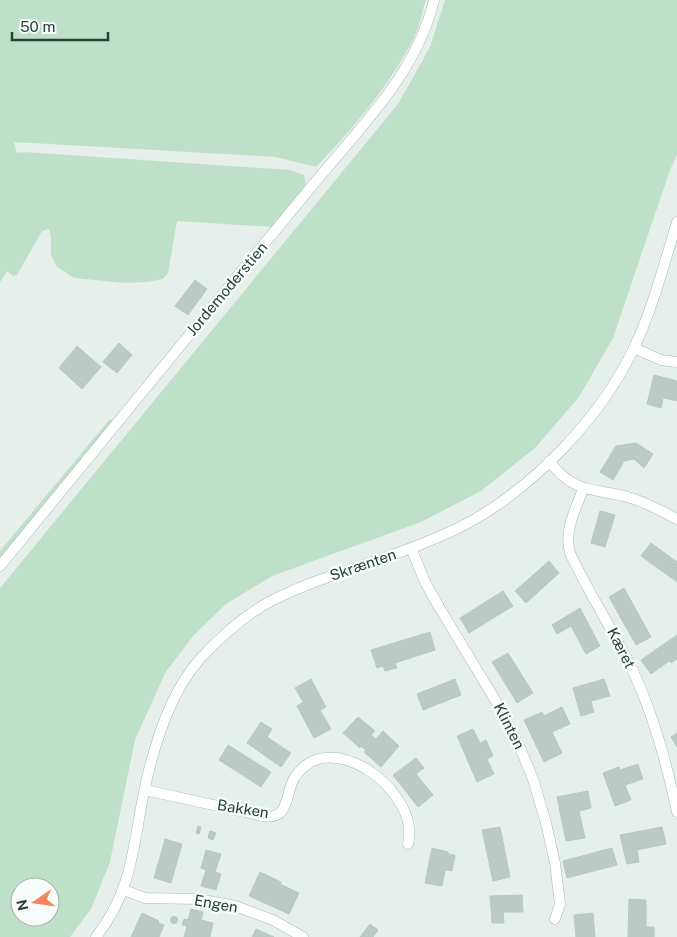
<svg xmlns="http://www.w3.org/2000/svg" width="677" height="937" viewBox="0 0 677 937" font-family="'Public Sans',sans-serif">
<style>
.green{fill:#bfe0c8;fill-rule:evenodd}
.building{fill:#bbcac4;stroke:#b8c9c2}
.lines{fill:none;stroke-linecap:round;stroke-linejoin:round}
.minor-casing{stroke:#a8b8b2;stroke-width:11}
.minor{stroke:#fff;stroke-width:10}
.labels{text-anchor:middle;stroke-width:5;stroke-linejoin:round;paint-order:stroke}
.street-label{font-size:15px;fill:#24423a;stroke:#f7fbf9}
</style>
<rect width="100%" height="100%" fill="#e6efeb"/>
<path class="green" d="M0 0H426C422 13 419 28 413 40 389 86 352 130 316 167L276 157 14 142 17 153 25 152 290 170 304 175 306 185 273 227 177 221 168 273 163 279 147 282 125 283 74 278 56 266 51 255V238L49 229 42 231 17 275 13 276 7 271 0 282Z
M445 0H677V155L670 170 613 338 579 397 535 448 481 491 421 522 272 576 226 604 194 635 165 673 135 740 110 862 91 909 70 937H0V588L398 104 430 47ZM20 887H50V917H20Z
M110 419 113 421 0 559V551Z"/>
<path class="building" d="M195 280 207 289 188 315 175 306Z
M119 343 132 355 117 373 103 362Z
M77 346 101 367 82 389 59 368Z
M654 375 677 381V401L663 398 661 408 647 404Z
M636 443 653 454 644 468 634 459 624 461 613 480 600 472 616 446Z
M600 511 615 515 605 547 591 543Z
M651 543 677 562V582L641 556Z
M549 561 559 573 526 603 515 591Z
M624 588 651 637 636 645 609 597Z
M503 591 513 606 469 633 460 618Z
M580 608 600 646 586 654 571 626 557 634 552 625Z
M430 632 435 650 395 663 397 668 385 671 383 666 377 668 371 650Z
M677 635V659L671 663 669 661 651 674 641 660Z
M508 653 533 693 517 703 492 662Z
M311 679 326 707 320 710 331 729 314 738 297 706 303 702 295 688Z
M455 679 461 695 423 710 417 694Z
M604 679 610 696 591 701 594 712 581 716 573 688Z
M562 707 570 724 552 732 562 753 544 762 524 720 542 712 544 716Z
M358 717 375 731 371 735 376 739 383 731 399 746 381 767 364 752 366 750 361 746 360 748 343 733Z
M261 722 272 729 267 737 291 753 281 767 247 743Z
M473 729 480 743 486 740 493 756 487 759 494 774 477 782 457 736Z
M677 733V747L671 737Z
M228 745 271 772 261 787 219 760Z
M416 758 424 768 416 774 433 795 418 807 393 775Z
M638 764 643 779 625 785 631 800 615 806 603 773 619 767 620 770Z
M588 791 591 808 579 811 585 838 566 841 557 797Z
M198 826 201 827 199 834 196 833Z
M500 827 510 877 493 881 482 830Z
M662 827 666 844 637 850 639 862 627 864 620 835Z
M210 831 216 833 213 840 208 838Z
M165 839 182 844 171 883 154 878Z
M432 848 448 852V854L455 855 452 871 445 870 442 886 425 883Z
M612 848 617 865 567 878 563 861Z
M206 850 221 854 215 872 221 874 216 890 201 886 206 870 201 868Z
M260 872 281 882 280 884 299 893 289 914 249 896Z
M522 895 523 912H503L504 923H492L490 896Z
M629 899 646 900V927H654V937H628Z
M191 909 203 912 201 920 213 923 210 937H184L187 926 182 925 184 919 188 920Z
M142 913 159 921 158 923 164 925 159 937H131Z
M593 913 595 937H576L574 915Z
M170.5 920a3.5 3.5 0 1 1 7 0a3.5 3.5 0 1 1-7 0Z
M370 924 378 930 373 937H360Z
M256 929 274 937H252Z"/>
<g class="lines">
<defs>
<path id="minor" d="M634 348 661 360 677 362
M549 461C576 496 594 487 631 498 647 503 662 511 677 519
M583 489C575 511 564 530 570 553 589 594 614 631 633 671 654 716 667 764 677 812
M411 548 425 582 439 607 500 708 521 750 533 779 546 823 555 863 560 904 555 919
M0 566C86 461 172 356 258 251 282 223 304 195 328 167 371 116 418 67 434 0
M145 790 263 816C269 817 276 817 281 812 289 803 288 787 295 777 321 738 373 765 394 794 406 810 412 825 408 844
M124 890 145 898 199 899 235 906 273 920 303 937
M96 937C127 898 132 860 140 813 149 762 165 698 200 659 221 636 246 614 273 600 313 580 356 568 398 553 423 544 447 534 470 522 537 484 601 417 634 348 653 308 664 264 677 222"/>
</defs>
<use href="#minor" class="minor-casing"/>
<use href="#minor" class="minor"/>
</g>
<g class="labels">
<g class="street-label">
<text transform="translate(227 289) rotate(-50)" y="5">Jordemoderstien</text>
<text transform="translate(363 565) rotate(-19)" y="5">Skrænten</text>
<text transform="translate(621 648) rotate(63)" y="5">Kæret</text>
<text transform="translate(509 726) rotate(63)" y="5">Klinten</text>
<text transform="translate(243 809) rotate(9)" y="5">Bakken</text>
<text transform="translate(216 904) rotate(10)" y="5">Engen</text>
</g>
</g>
<g transform="translate(35 902) rotate(257)"><circle r="24" fill="#f7fbf9" stroke="#a3b1ad"/>
<path d="M0-4L9 19L0 12L-9 19Z" fill="#f4845f"/>
<text y="-8" font-size="14" font-weight="bold" text-anchor="middle" fill="#24423a">N</text>
</g>
<path d="M12 32v8h96v-8" fill="none" stroke="#24423a" stroke-width="2.5"/>
<text x="20" y="32" font-size="15" fill="#24423a" stroke="#f7fbf9" stroke-width="4" paint-order="stroke">50 m</text>
</svg>
